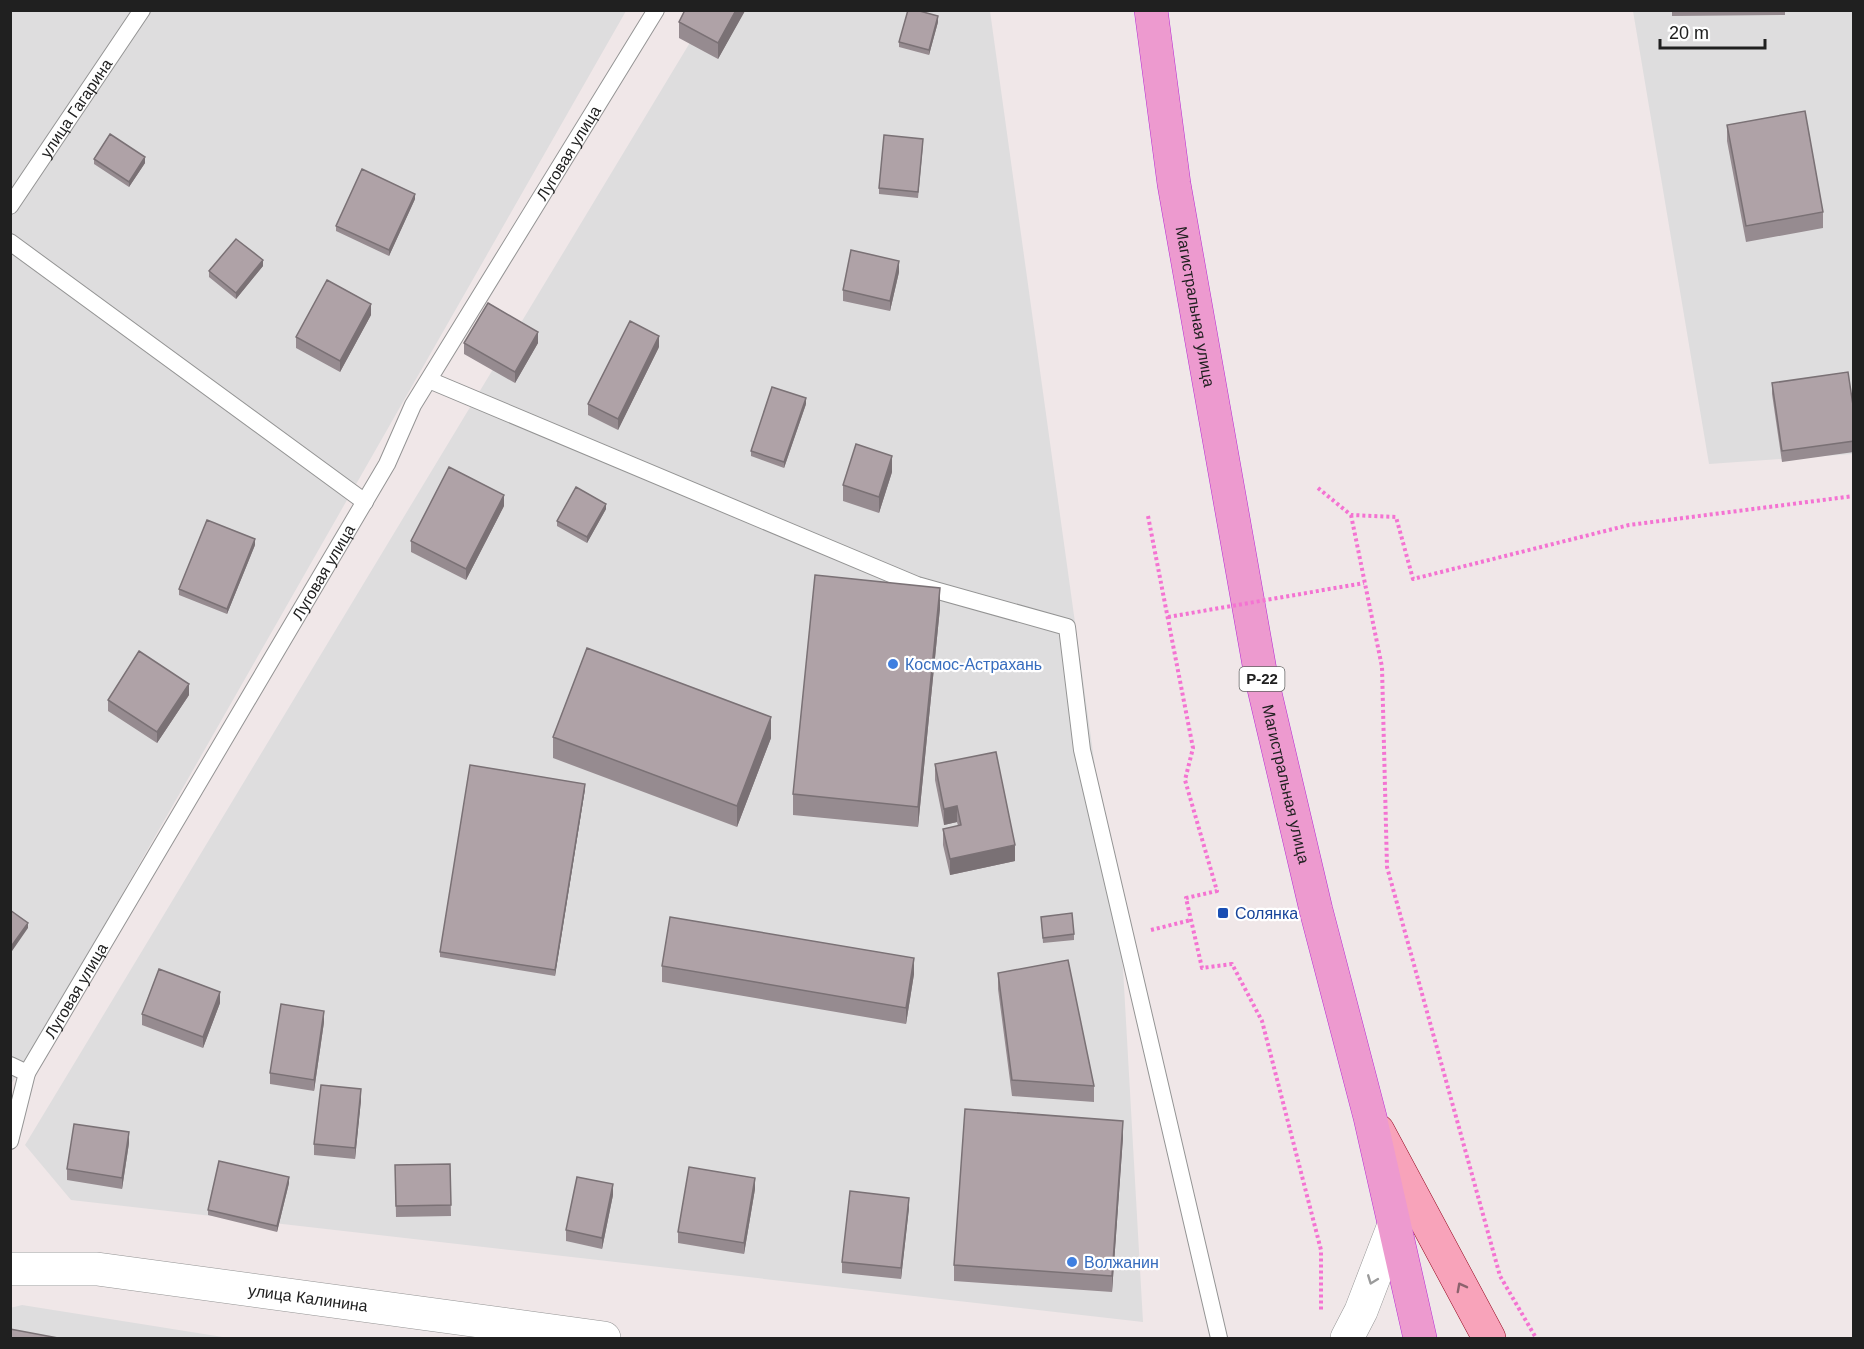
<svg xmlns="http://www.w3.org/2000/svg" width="1864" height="1349" viewBox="0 0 1864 1349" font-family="Helvetica,sans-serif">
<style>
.residential{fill:#deddde}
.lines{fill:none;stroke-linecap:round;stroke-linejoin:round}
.service-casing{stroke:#949494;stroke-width:18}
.minor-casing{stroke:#949494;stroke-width:34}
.primary-casing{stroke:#96061e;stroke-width:34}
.trunk-casing{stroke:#b62dd4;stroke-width:34}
.path{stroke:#f473d2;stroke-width:4;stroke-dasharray:3 3;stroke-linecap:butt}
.service{stroke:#fff;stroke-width:16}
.minor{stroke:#fff;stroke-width:33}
.primary{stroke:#f8a3ba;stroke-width:33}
.trunk{stroke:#ed9acf;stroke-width:33}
.path-bridge{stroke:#f473d2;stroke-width:4;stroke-dasharray:3 3;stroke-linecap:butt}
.wall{fill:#968b90}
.shaded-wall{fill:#7a7175}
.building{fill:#afa2a7;stroke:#7a7175;stroke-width:1.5}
.oneway{stroke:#9b9b9b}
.oneway2{stroke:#8c626d}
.shop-dot{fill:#3f7fe0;stroke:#fff;stroke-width:2}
.transit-dot{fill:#1a4fb4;stroke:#fff;stroke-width:2}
.labels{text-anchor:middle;stroke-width:4.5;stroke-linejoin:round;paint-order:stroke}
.shield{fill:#fff;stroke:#636363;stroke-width:1.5}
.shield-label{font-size:15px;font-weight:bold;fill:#202020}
.street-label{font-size:16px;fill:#202020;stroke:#fff}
.shop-label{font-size:16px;fill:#366cbe;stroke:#fff;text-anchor:start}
.transit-label{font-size:16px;fill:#164399;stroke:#fff;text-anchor:start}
</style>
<rect width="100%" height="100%" fill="#f0e7e8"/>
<path class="residential" d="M11 11H626L27 1061 11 1084Z
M709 11H990L1123 968 1143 1322 71 1200 25 1145Z
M1633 11H1853V454L1709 464Z
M22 1305 229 1338H11L10 1308Z"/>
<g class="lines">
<defs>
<g id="service">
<path id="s1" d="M10 206 142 10"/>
<path d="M10 242 365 502"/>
<path d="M429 380 917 585 1067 627 1082 750 1219 1338"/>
<path d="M10 1065 27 1073"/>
<path id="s2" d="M10 1141 27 1073 387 464 413 405 656 10"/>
</g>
<g id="minor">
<path id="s3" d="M10 1269H97L604 1338"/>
<path d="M1347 1338 1361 1311 1394 1225"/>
</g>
<path id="primary" d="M1378 1131 1489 1338"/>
<g id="trunk">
<path id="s4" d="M1151 10 1174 184 1261 676 1316 910 1370 1117 1420 1338"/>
</g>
</defs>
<use href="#service" class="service-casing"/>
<use href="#minor" class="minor-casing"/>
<use href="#primary" class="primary-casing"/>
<use href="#trunk" class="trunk-casing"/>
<path class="path" d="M1318 488 1351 515 1396 517 1413 579 1629 525 1854 496
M1351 515 1382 667 1387 867 1500 1276 1536 1338
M1148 516 1193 748 1185 780 1217 891 1186 898 1202 968 1232 964 1262 1021 1321 1250V1310
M1151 930 1191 920"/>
<use href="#service" class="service"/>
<use href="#minor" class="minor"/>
<use href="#primary" class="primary"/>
<use href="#trunk" class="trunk"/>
<path class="path-bridge" d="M1168 617 1364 583"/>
</g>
<path class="wall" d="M745 10 718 59 679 38V22Z
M1672 10H1785V15L1672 16Z
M938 22 929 55 899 47V42Z
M1727 125 1823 212V228L1746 242 1727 141Z
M923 145 918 198 879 194V188Z
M94 159 145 163 129 187 94 164Z
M415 199 389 256 336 231V226Z
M263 266 236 299 209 277V271Z
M899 272 890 311 843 301V290Z
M371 315 340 372 296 348V337Z
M464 343H538L515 383 464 354Z
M659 347 618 430 588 415V404Z
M1772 383 1854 412V452L1782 462 1772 394Z
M806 404 784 468 751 456V451Z
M892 472 879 513 843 501V485Z
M504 506 466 580 411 552V541Z
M606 509 587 543 557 526V521Z
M255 545 227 614 179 595V589Z
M940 608 918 827 793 815V794Z
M189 695 157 743 108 711V700Z
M553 737 771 738 737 827 553 758Z
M935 764 1015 861 950 875 943 845V829L958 826 957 822 944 825 935 780Z
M585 789 555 976 440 957V952Z
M1041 917 1074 934V940L1043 943Z
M662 966 914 974 906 1024 662 982Z
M998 973 1094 1086V1102L1012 1096 998 989Z
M220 1003 203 1048 142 1025V1014Z
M324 1022 314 1091 270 1084V1073Z
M361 1100 355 1159 314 1155V1144Z
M1123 1137 1112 1292 954 1281V1265Z
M129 1143 122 1189 67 1180V1169Z
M450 1164 451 1216 396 1217 395 1165Z
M289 1183 277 1232 208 1215V1210Z
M755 1189 744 1254 678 1243V1232Z
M613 1195 602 1249 566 1241V1230Z
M909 1208 901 1279 842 1273V1262Z"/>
<path class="shaded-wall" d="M736 10 745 11 718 59V43Z
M938 16V22L929 55V50Z
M145 157V163L129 187V182Z
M415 194V199L389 256V250Z
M263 260V266L236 299V293Z
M899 261V272L890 311V301Z
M371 304V315L340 372V361Z
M538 332V343L515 383V372Z
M659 336V347L618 430V419Z
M806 398V404L784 468V462Z
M892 456V472L879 513V497Z
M504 495V506L466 580V569Z
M606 504V509L587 543V537Z
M255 539V545L227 614V609Z
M940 588V608L918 827V807Z
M189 684V695L157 743V732Z
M771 717V738L737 827V806Z
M585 784V789L555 976V970Z
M957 806V822L944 825V809Z
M1015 845V861L950 875V859Z
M28 923V928L10 954V948Z
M914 958V974L906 1024V1008Z
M220 992V1003L203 1048V1037Z
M324 1011V1022L314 1091V1080Z
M361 1089V1100L355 1159V1148Z
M1123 1121V1137L1112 1292V1276Z
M129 1132V1143L122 1189V1178Z
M289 1177V1183L277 1232V1226Z
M755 1178V1189L744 1254V1243Z
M613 1184V1195L602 1249V1238Z
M909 1198V1208L901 1279V1268Z"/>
<path class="building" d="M685 10H736L718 43 679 22Z
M908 10H916L938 16 929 50 899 42Z
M1805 111 1823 212 1746 226 1727 125Z
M110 134 145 157 129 182 94 159Z
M884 135 923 139 918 192 879 188Z
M362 169 415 194 389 250 336 226Z
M236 239 263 260 236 293 209 271Z
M851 250 899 261 890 301 843 290Z
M327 280 371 304 340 361 296 337Z
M488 303 538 332 515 372 464 343Z
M630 321 659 336 618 419 588 404Z
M1848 372 1854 412V441L1782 451 1772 383Z
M772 387 806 398 784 462 751 451Z
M856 444 892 456 879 497 843 485Z
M449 467 504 495 466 569 411 541Z
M576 487 606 504 587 537 557 521Z
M207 520 255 539 227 609 179 589Z
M815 575 940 588 918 807 793 794Z
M587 648 771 717 737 806 553 737Z
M139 651 189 684 157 732 108 700Z
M996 752 1015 845 950 859 943 829 961 825 957 806 944 809 935 764Z
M470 765 585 784 555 970 440 952Z
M10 910 28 923 10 948Z
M1072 913 1074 934 1043 938 1041 917Z
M670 917 914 958 906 1008 662 966Z
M1068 960 1094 1086 1012 1080 998 973Z
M159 969 220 992 203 1037 142 1014Z
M281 1004 324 1011 314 1080 270 1073Z
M321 1085 361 1089 355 1148 314 1144Z
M965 1109 1123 1121 1112 1276 954 1265Z
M74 1124 129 1132 122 1178 67 1169Z
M219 1161 289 1177 277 1226 208 1210Z
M450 1164 451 1205 396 1206 395 1165Z
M689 1167 755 1178 744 1243 678 1232Z
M577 1177 613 1184 602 1238 566 1230Z
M850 1191 909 1198 901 1268 842 1262Z
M10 1329 58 1338H10Z"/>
<defs><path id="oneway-chevron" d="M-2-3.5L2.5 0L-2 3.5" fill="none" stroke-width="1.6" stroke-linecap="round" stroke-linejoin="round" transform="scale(1.5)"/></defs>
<use class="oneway" href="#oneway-chevron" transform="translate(1372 1280) rotate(111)"/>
<use class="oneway2" href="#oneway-chevron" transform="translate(1461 1287) rotate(-118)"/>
<g class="shop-dot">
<circle cx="893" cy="664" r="6"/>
<circle cx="1072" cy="1262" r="6"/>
</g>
<rect class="transit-dot" x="1217" y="907" width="12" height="12" rx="3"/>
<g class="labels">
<rect class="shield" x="1239.5" y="667" width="45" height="24" rx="4.5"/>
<g class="shield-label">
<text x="1262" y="684">Р-22</text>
</g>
<g class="street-label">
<text dy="6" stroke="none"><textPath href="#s1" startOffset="118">улица Гагарина</textPath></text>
<text dy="6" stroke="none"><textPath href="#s2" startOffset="1138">Луговая улица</textPath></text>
<text dy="6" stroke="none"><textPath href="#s4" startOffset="300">Магистральная улица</textPath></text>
<text dy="6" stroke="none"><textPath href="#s2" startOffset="652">Луговая улица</textPath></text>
<text dy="6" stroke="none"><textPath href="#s4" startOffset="786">Магистральная улица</textPath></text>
<text dy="6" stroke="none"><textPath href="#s2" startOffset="166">Луговая улица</textPath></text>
<text dy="6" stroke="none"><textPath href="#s3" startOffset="300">улица Калинина</textPath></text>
</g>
<g class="shop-label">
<text x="905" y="670">Космос-Астрахань</text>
<text x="1084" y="1268">Волжанин</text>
</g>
<g class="transit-label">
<text x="1235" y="919">Солянка</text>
</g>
</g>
<rect width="1864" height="1349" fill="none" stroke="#202020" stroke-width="24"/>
<path d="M1660 39v9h105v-9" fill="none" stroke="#202020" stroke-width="3"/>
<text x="1669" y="39" font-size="18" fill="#202020" stroke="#ffffff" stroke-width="4.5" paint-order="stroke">20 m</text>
</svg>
